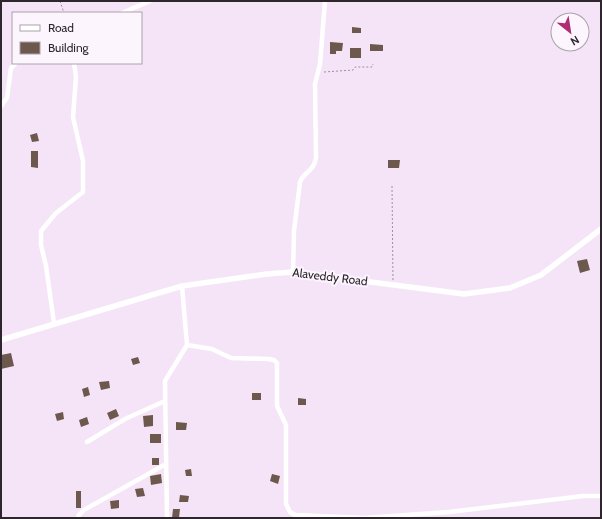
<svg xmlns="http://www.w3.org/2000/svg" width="602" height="519" viewBox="0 0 602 519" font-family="Cabin,sans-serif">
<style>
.building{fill:#6c584d}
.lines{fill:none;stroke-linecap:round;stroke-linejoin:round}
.path{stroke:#9c8f9d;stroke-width:1;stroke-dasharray:2 2;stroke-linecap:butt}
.minor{stroke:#fff;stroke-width:4.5}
.tertiary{stroke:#fff;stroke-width:5.5}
.labels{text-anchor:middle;stroke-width:4;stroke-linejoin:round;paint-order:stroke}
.street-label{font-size:12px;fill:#2d262d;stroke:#fcf5fd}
</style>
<rect width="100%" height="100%" fill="#f5e4f7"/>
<path class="building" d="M352 27 361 28V33H352Z
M330 42 343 43 342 51H336V54H330Z
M370 44 383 45V51H370Z
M350 48H361V58H350Z
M37 133 39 141 32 142 30 135Z
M31 151H38V168L31 167Z
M388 160H400L399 168H388Z
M587 259 590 270 580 273 577 261Z
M11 353 14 366 1 369V355Z
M138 357 140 363 133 365 131 359Z
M109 381 110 388 101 390 99 382Z
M88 387 90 395 84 397 82 389Z
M252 393H261V400H252Z
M298 398 306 399V405H298Z
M116 409 119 416 110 420 107 413Z
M63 412 64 419 57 421 55 414Z
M153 415V426L144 427 143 416Z
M87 417 89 424 81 427 79 420Z
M176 422 187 423 186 430H176Z
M150 434H161V443H150Z
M152 458H159V465H152Z
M191 469 192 476H186L185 470Z
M161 474 162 483 151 485 150 476Z
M272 474 280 476 278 484 270 481Z
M143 488 145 496 137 497 135 489Z
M76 491H81V508H76Z
M180 495 189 496 188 502H179Z
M119 500V508L111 509 110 501Z
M173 509H180L179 518H172Z"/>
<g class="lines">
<path class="path" d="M60 1 64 13
M324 72 353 70 355 67H372L373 64
M392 186 393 280"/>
<path class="minor" d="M122 13 150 1
M1 106 7 98 11 68 16 63
M293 272 294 231 300 182C305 170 313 173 316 158L315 84 320 64 325 1
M54 323 46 266 41 245V231L56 213 83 192V161L73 117 76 77 74 63
M187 345 212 349 231 358 268 359 274 360 277 363V406L286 425V504L290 512 295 515 364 518 449 512 583 496H601
M87 442 125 419 165 401
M78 518 79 515 84 510 166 464
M167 518 165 381 187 345 182 286"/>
<path class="tertiary" d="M1 340 182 286 267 274 293 272 464 294 510 288 541 275 601 229"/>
</g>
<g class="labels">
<g class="street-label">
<text transform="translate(330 277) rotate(7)" y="4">Alaveddy Road</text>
</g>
</g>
<rect width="602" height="519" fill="none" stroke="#2d262d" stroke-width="4"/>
<rect x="12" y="12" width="130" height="52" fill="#fcf5fd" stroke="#a9a2aa"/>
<rect x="20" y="25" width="20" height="6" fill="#ffffff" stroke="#a9a2aa"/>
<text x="48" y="32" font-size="12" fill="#2d262d">Road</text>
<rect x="20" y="42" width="20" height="12" fill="#6c584d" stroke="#a9a2aa"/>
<text x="48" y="52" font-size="12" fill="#2d262d">Building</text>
<g transform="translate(570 32) rotate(150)"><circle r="19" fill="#fcf5fd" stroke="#a9a2aa"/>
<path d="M0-3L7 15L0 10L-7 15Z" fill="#b02c74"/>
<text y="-6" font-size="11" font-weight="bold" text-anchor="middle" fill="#2d262d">N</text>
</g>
</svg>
